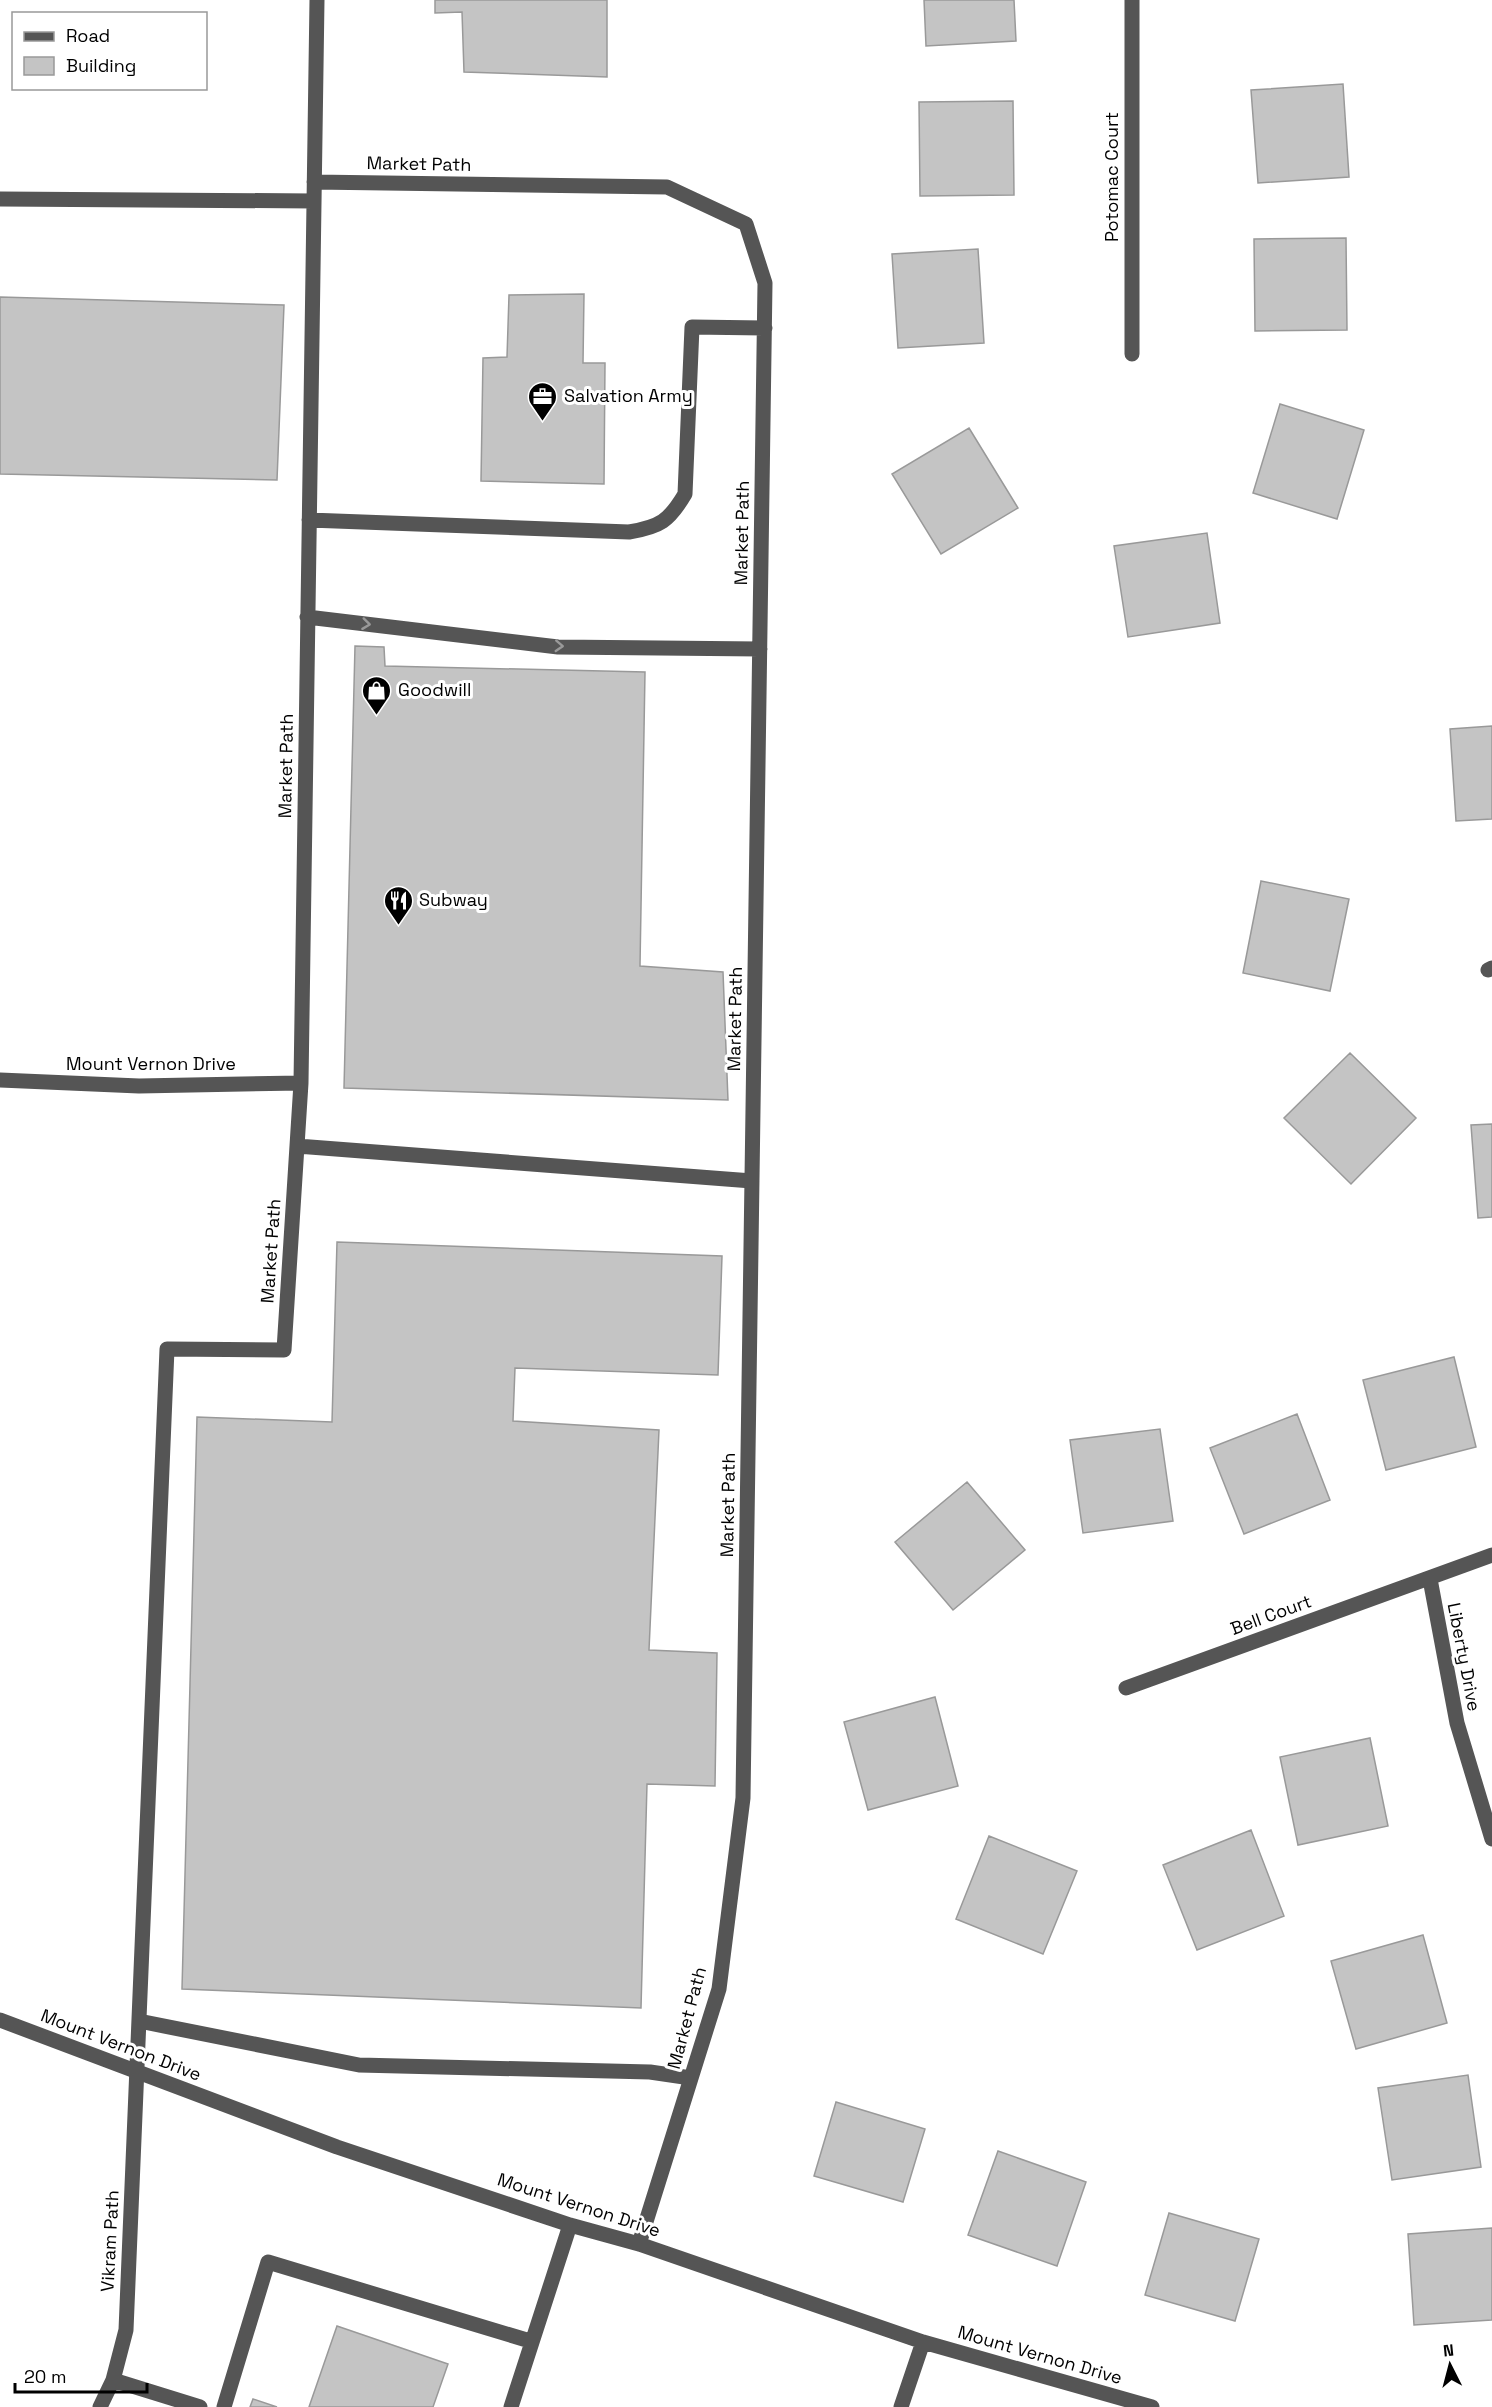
<svg xmlns="http://www.w3.org/2000/svg" width="1492" height="2407" viewBox="0 0 1492 2407" font-family="'Space Grotesk',sans-serif">
<style>
.building{fill:#c4c4c4;stroke:#999;stroke-width:1.5}
.lines{fill:none;stroke-linecap:round;stroke-linejoin:round}
.minor{stroke:#555;stroke-width:15}
.oneway{stroke:#999}
.labels{text-anchor:middle;stroke-width:6;stroke-linejoin:round;paint-order:stroke}
.street-label{font-size:18px;fill:#000;stroke:#fff}
.poi-label{font-size:18px;fill:#000;stroke:#fff;text-anchor:start}
</style>
<rect width="100%" height="100%" fill="#fff"/>
<path class="building" d="M435 0H607V77L464 72 462 12 435 13Z
M924 0H1014L1016 41 926 46Z
M1343 84 1349 177 1258 183 1251 90Z
M1013 101 1014 195 920 196 919 102Z
M1346 238 1347 330 1255 331 1254 239Z
M978 249 984 343 898 348 892 254Z
M584 294 583 363H605L604 484 481 481 483 358 507 357 509 295Z
M0 297 284 305 277 480 0 474Z
M1280 404 1364 430 1337 519 1253 493Z
M969 428 1018 508 941 554 892 474Z
M1207 533 1220 623 1128 637 1114 546Z
M355 646 384 647 385 666 645 672 640 966 723 972 728 1100 344 1088Z
M1492 726V819L1456 821 1450 729Z
M1261 881 1349 899 1330 991 1243 973Z
M1350 1053 1416 1118 1351 1184 1284 1118Z
M1492 1124V1217L1478 1218 1471 1125Z
M337 1242 722 1256 718 1375 515 1368 513 1421 659 1430 649 1650 717 1653 715 1786 647 1784 641 2008 182 1989 197 1417 332 1422Z
M1454 1357 1476 1447 1386 1470 1363 1380Z
M1297 1414 1330 1500 1244 1534 1210 1448Z
M1160 1429 1173 1521 1083 1533 1070 1440Z
M967 1482 1025 1550 953 1610 895 1542Z
M935 1697 958 1786 868 1810 844 1722Z
M1370 1738 1388 1826 1298 1845 1280 1757Z
M1251 1830 1284 1916 1197 1950 1163 1865Z
M989 1836 1077 1871 1043 1954 956 1919Z
M1423 1935 1447 2023 1356 2049 1331 1961Z
M1468 2075 1481 2167 1392 2180 1378 2088Z
M836 2102 925 2129 903 2202 814 2176Z
M998 2151 1086 2182 1057 2266 968 2235Z
M1169 2213 1259 2239 1235 2321 1145 2295Z
M1492 2228V2320L1414 2325 1408 2234Z
M337 2326 448 2364 433 2407H309Z
M253 2399 277 2407H250Z"/>
<g class="lines">
<path class="minor" d="M314 182 667 187 746 224 765 283 743 1798 719 1989 639 2244
M0 199 314 201
M1132 354V0
M309 520 629 532C660 527 669 521 685 494L692 327 765 328
M307 617 558 647 760 649
M1488 970 1492 968
M0 1080 139 1086 301 1083
M297 1146 752 1181
M1430 1579 1457 1723 1492 1839
M1126 1688 1492 1555
M0 2020 337 2147 570 2225 639 2244 923 2342 1152 2407
M139 2021 359 2065 650 2072 691 2078
M113 2380 200 2407
M100 2407 113 2380 126 2330 167 1349 284 1350 301 1083 317 0
M224 2407 268 2262 530 2341
M511 2407 570 2225
M901 2407 923 2342"/>
</g>
<defs><path id="oneway-chevron" d="M-2-3.5L2.5 0L-2 3.5" fill="none" stroke-width="1.6" stroke-linecap="round" stroke-linejoin="round" transform="scale(1.5)"/></defs>
<g class="oneway">
<use href="#oneway-chevron" transform="translate(366 624) rotate(7)"/>
<use href="#oneway-chevron" transform="translate(559 646) rotate(3)"/>
</g>
<defs>
<symbol id="office-pin" viewBox="-11 -11 22 30"><path d="M0 17L-7.5 6A9.5 9.5 0 1 1 7.5 6Z" fill="#000" stroke="#fff"/><path d="M-6-3h4V-5.5h4V-3h4V5H-6ZM-1-4.5V-3h2v-1.5ZM-6 0V1H6V0Z" fill="#fff"/></symbol>
<symbol id="shop-pin" viewBox="-11 -11 22 30"><path d="M0 17L-7.5 6A9.5 9.5 0 1 1 7.5 6Z" fill="#000" stroke="#fff"/><path d="M-5-2.5h2.3a2.7 3.5 0 0 1 5.4 0H5L5.5 6h-11ZM-1.5-2.5h3a1.5 2.3 0 0 0-3 0Z" fill="#fff"/></symbol>
<symbol id="restaurant-pin" viewBox="-11 -11 22 30"><path d="M0 17L-7.5 6A9.5 9.5 0 1 1 7.5 6Z" fill="#000" stroke="#fff"/><path d="M-5-6h1v4h1v-4h1v4h1v-4h1v5L-1.5 .5V6h-2V.5L-5-1ZM5-6V6H3V1.5H1.5Q1.5-4 5-6Z" fill="#fff"/></symbol>
</defs>
<g fill-rule="evenodd">
<use href="#office-pin" x="526" y="380" width="33" height="45"/>
<use href="#shop-pin" x="360" y="674" width="33" height="45"/>
<use href="#restaurant-pin" x="382" y="884" width="33" height="45"/>
</g>
<g class="labels">
<g class="street-label">
<text transform="translate(419 164) rotate(1)" y="6">Market Path</text>
<text transform="translate(1112 177) rotate(-90)" y="6">Potomac Court</text>
<text transform="translate(742 533) rotate(-89)" y="6">Market Path</text>
<text transform="translate(286 766) rotate(-89)" y="6">Market Path</text>
<text transform="translate(735 1019) rotate(-89)" y="6">Market Path</text>
<text x="151" y="1070">Mount Vernon Drive</text>
<text transform="translate(271 1251) rotate(-86)" y="6">Market Path</text>
<text transform="translate(728 1505) rotate(-89)" y="6">Market Path</text>
<text transform="translate(1271 1615) rotate(-20)" y="6">Bell Court</text>
<text transform="translate(1464 1657) rotate(79)" y="6">Liberty Drive</text>
<text transform="translate(687 2018) rotate(-75)" y="6">Market Path</text>
<text transform="translate(121 2045) rotate(21)" y="6">Mount Vernon Drive</text>
<text transform="translate(579 2205) rotate(18)" y="6">Mount Vernon Drive</text>
<text transform="translate(110 2241) rotate(-87)" y="6">Vikram Path</text>
<text transform="translate(1040 2355) rotate(16)" y="6">Mount Vernon Drive</text>
</g>
<g class="poi-label">
<text x="564" y="402">Salvation Army</text>
<text x="398" y="696">Goodwill</text>
<text x="419" y="906">Subway</text>
</g>
</g>
<rect x="12" y="12" width="195" height="78" fill="#ffffff" stroke="#999999" stroke-width="1.5"/>
<rect x="24" y="32" width="30" height="9" fill="#555555" stroke="#999999" stroke-width="1.5"/>
<text x="66" y="42" font-size="18" fill="#000000">Road</text>
<rect x="24" y="57" width="30" height="18" fill="#c4c4c4" stroke="#999999" stroke-width="1.5"/>
<text x="66" y="72" font-size="18" fill="#000000">Building</text>
<g transform="translate(1450 2365) rotate(354)" stroke="#ffffff" stroke-width="4.5" paint-order="stroke">
<path d="M0-4.5L10 22L0 15L-10 22Z" fill="#000000"/>
<text y="-9" font-size="16" font-weight="bold" text-anchor="middle" fill="#000000">N</text>
</g>
<path d="M15 2383v9h132v-9" fill="none" stroke="#000000" stroke-width="3"/>
<text x="24" y="2383" font-size="18" fill="#000000" stroke="#ffffff" stroke-width="4.5" paint-order="stroke">20 m</text>
</svg>
